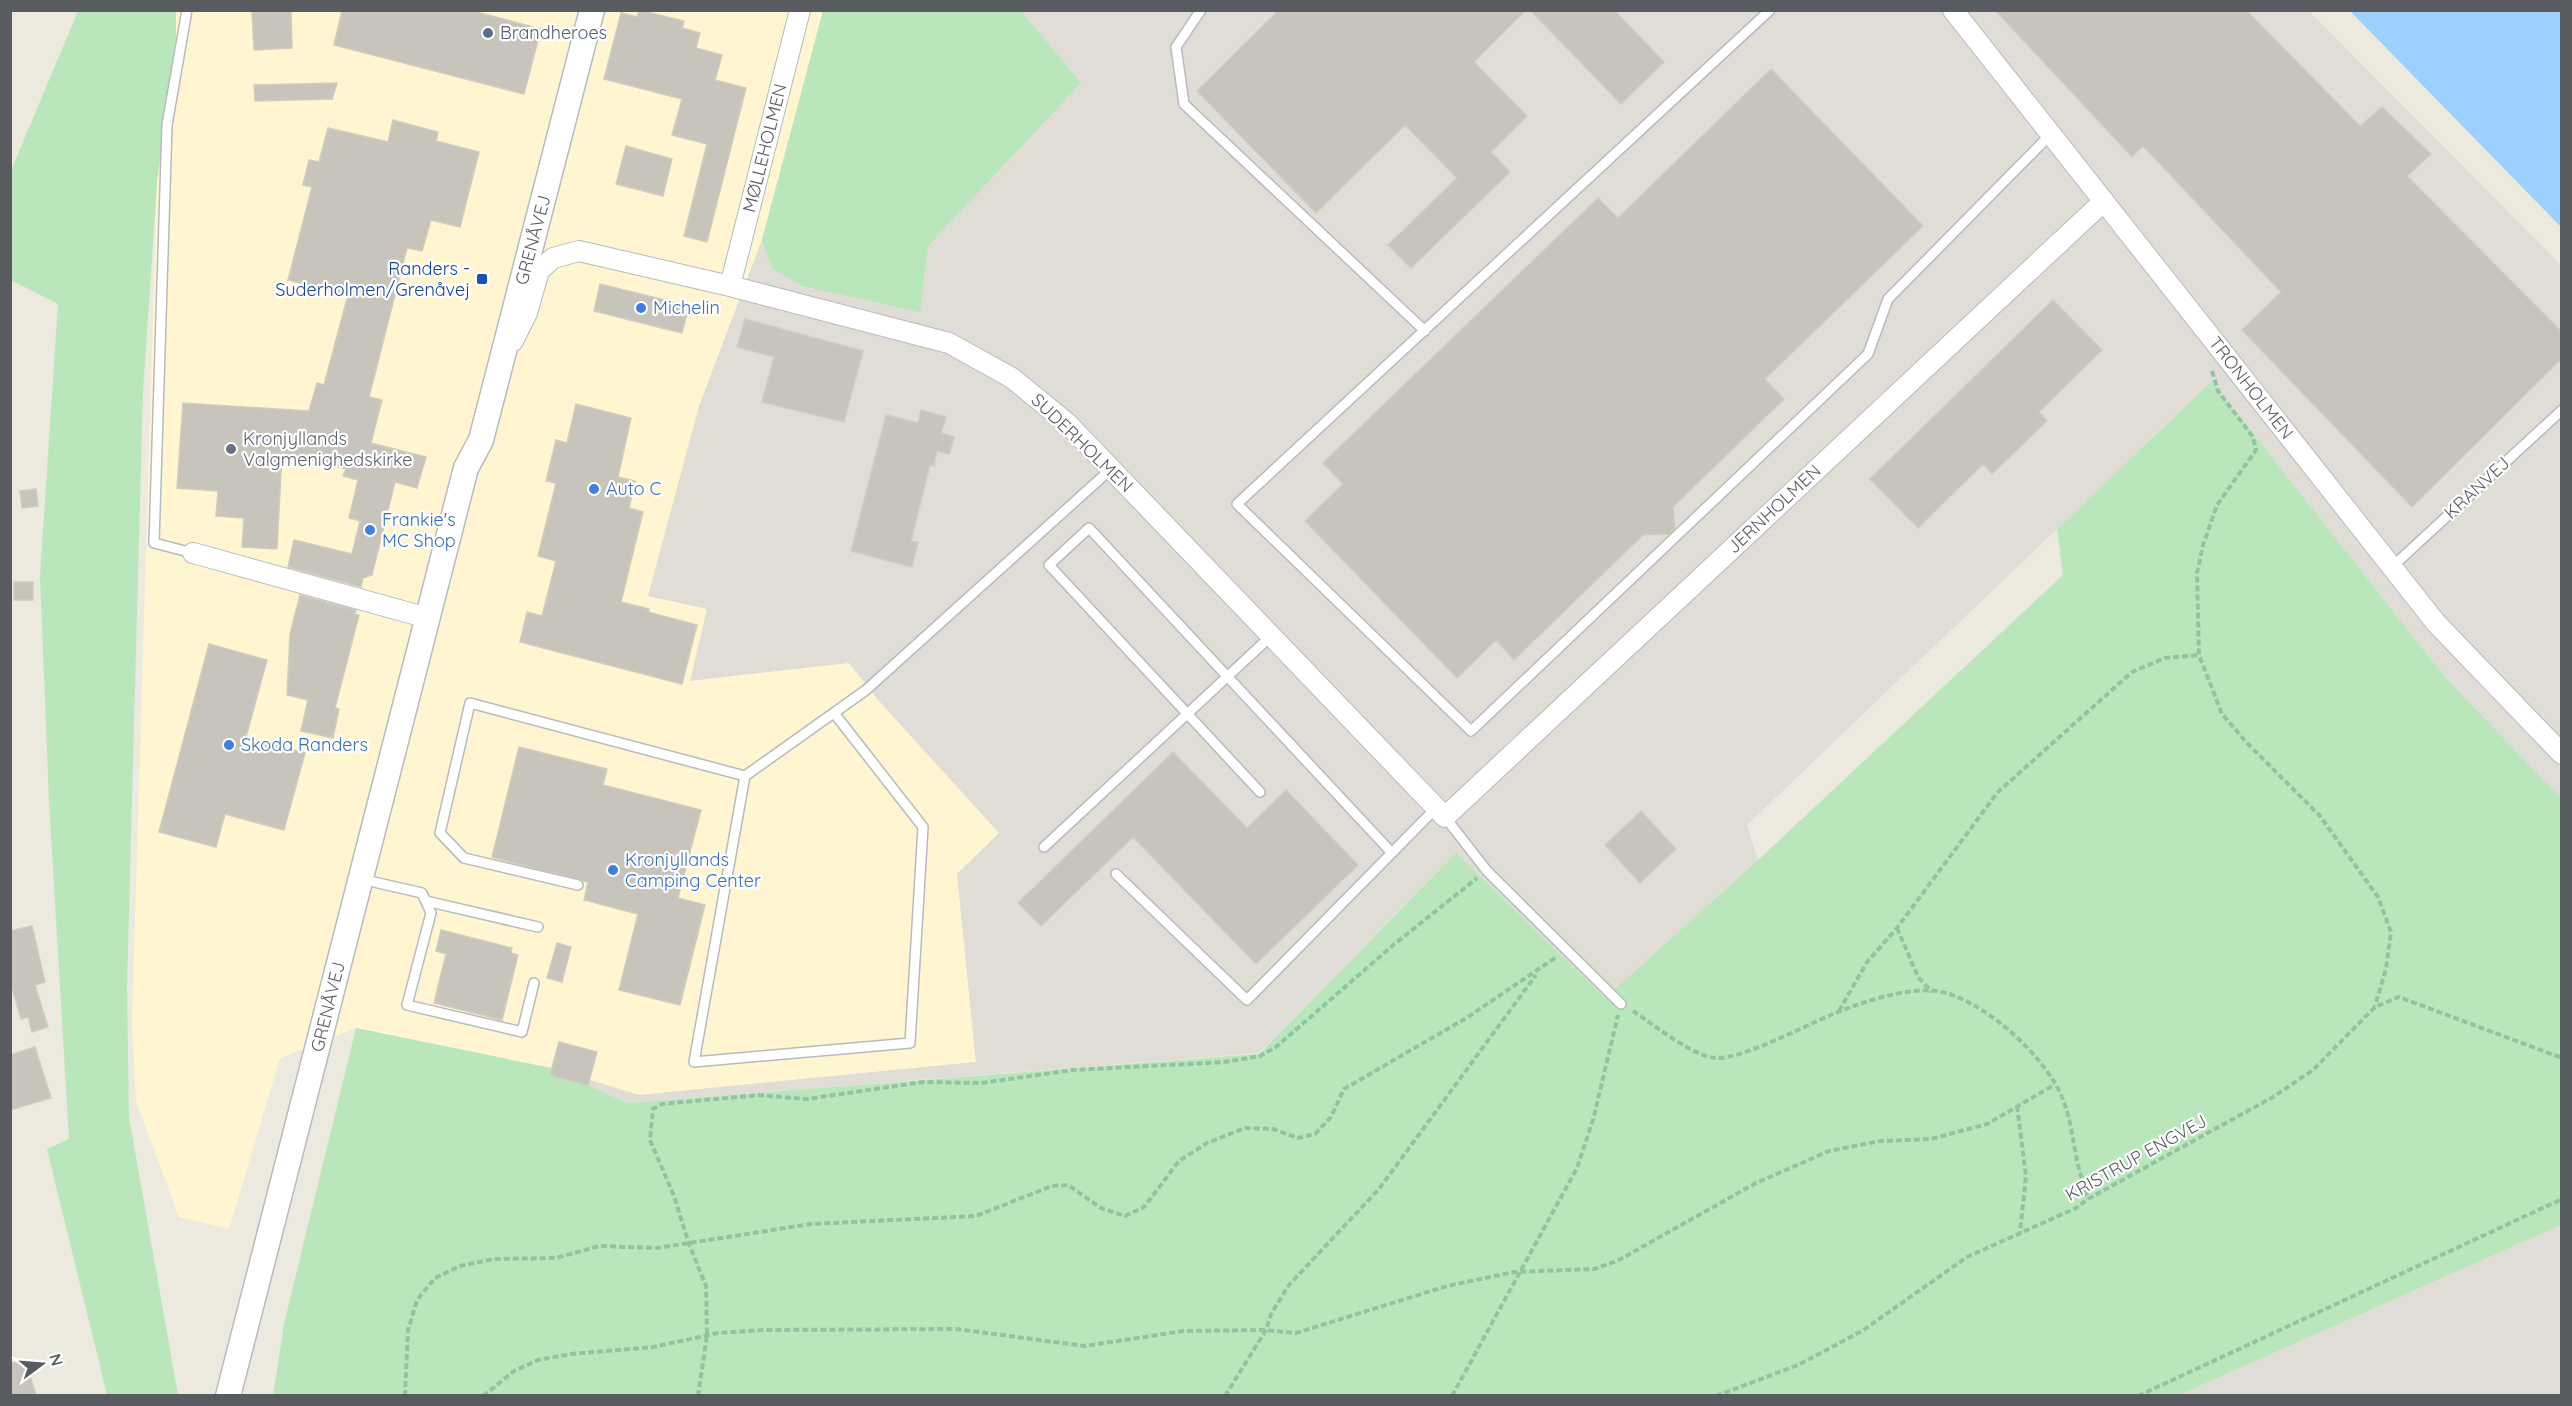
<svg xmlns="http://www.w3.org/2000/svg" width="2572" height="1406" viewBox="0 0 2572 1406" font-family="Quicksand,sans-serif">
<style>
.commercial{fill:#fff6d1}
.industrial{fill:#e0ddd7}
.green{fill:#b9e6bb}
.water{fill:#9cd1ff}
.building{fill:#c7c4bc;stroke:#d1ccbd;stroke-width:1.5}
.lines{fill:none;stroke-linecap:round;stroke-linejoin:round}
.service-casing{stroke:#b7babf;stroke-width:12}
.minor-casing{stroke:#b7babf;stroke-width:22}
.tertiary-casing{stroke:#b7babf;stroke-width:27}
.path{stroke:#91c5a2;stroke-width:4;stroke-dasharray:6 3;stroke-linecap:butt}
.service{stroke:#fff;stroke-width:9}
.minor{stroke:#fff;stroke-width:20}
.tertiary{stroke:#fff;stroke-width:24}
.service-dot{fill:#5c6f8a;stroke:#fff;stroke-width:2}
.transit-dot{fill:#1a4fb4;stroke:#fff;stroke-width:2}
.shop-dot{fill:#3f7fe0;stroke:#fff;stroke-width:2}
.worship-dot{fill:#6b7280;stroke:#fff;stroke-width:2}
.labels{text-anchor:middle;stroke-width:4.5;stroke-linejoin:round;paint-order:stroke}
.service-label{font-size:18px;fill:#4e5e75;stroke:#fff;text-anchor:start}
.street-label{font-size:18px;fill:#585c61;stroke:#fff}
.transit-label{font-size:18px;fill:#164399;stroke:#fff;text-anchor:end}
.shop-label{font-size:18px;fill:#366cbe;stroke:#fff;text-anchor:start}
.worship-label{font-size:18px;fill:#5b616d;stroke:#fff;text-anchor:start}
</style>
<rect width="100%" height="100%" fill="#eceadf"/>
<path class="commercial" d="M162 11H823L762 240 699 406 708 609 690 680 849 663 879 701 999 833 957 874 976 1062 639 1095 551 1068 356 1028 280 1058 229 1229 179 1217 136 1101 132 1025Z"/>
<path class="industrial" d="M823 11H2309L2561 265V798L2444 676 2212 381 1747 825 1758 860 1605 998 1456 853 1259 1053 627 1103 551 1068 639 1095 976 1062 957 874 999 833 879 701 849 663 690 681 707 609 648 596 699 406 762 240Z
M2561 1225V1395H2179Z"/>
<path class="green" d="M78 11H176V36L157 183 143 391 127 987 129 1117 178 1395H107L47 1149 69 1139 49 801 40 576 58 304 11 280 10 173Z
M823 11H1021L1081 83 928 246 920 312 802 286 772 268 762 240Z
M2212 381 2444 676 2561 798V1225L2179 1395 273 1396 284 1324 356 1028 551 1068 627 1103 1259 1054 1456 853 1605 998 1758 860 2063 575 2057 529Z"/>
<path class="water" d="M2350 11H2561V227Z"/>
<path class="building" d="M259 10H291L292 48 254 50 252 13Z
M342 10H469L541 29 524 94 334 45Z
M639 10 684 21 682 28 700 33 696 48 722 55 715 80 746 88 707 242 684 236 707 144 672 135 682 99 604 79 621 13 637 17Z
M1279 10H1526L1474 62 1527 116 1491 152 1510 172 1411 268 1388 245 1457 178 1405 125 1316 213 1197 91Z
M1530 10H1614L1664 62 1621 104Z
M1995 10H2246L2360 126 2382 107 2431 154 2407 176 2562 332V358L2412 507 2242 330 2281 292 2143 146 2132 157Z
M1771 69 1923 226 1765 379 1784 399 1673 507 1675 528 1669 534 1643 535 1514 660 1496 640 1457 678 1305 521 1343 484 1323 463 1598 198 1618 218Z
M337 83 332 99 255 101 254 85Z
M393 120 438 132 436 141 479 152 460 227 431 220 422 251 407 248 369 397 382 400 371 443 426 457 417 488 395 482 372 575 363 578 361 587 288 567 294 540 352 554 360 521 349 518 358 480 343 476 346 469 282 453 277 549 242 547 244 518 216 516 218 491 177 488 183 403 309 411 317 383 324 385 348 295 288 280 312 187 303 185 309 160 319 162 328 128 388 142Z
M626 146 672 159 663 196 616 184Z
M600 284 689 306 682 333 594 311Z
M2053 300 2102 350 2039 412 2047 421 1992 474 1983 464 1918 528 1870 479Z
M745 319 863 351 844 422 762 402 774 357 737 347Z
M576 404 631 418 618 477 635 481 629 508 643 512 621 602 649 609 648 612 697 625 682 684 520 642 527 612 542 616 556 561 538 556 556 483 546 481 556 440 567 443Z
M921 410 946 417 941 433 954 437 949 454 937 451 934 466 930 465 911 541 918 542 912 567 851 551 886 415 918 423Z
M36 489 38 506 22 508 20 491Z
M14 582H33V600H14Z
M300 595 356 610 355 614 359 615 335 708 339 709 333 738 301 731 308 700 287 695 290 634Z
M209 644 267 660 246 737 305 753 284 830 225 814 216 847 159 832Z
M519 747 607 769 603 785 701 810 678 898 705 905 680 1005 619 990 638 914 584 900 588 882 492 857Z
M1173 752 1247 828 1286 790 1358 865 1256 964 1133 837 1041 926 1018 903Z
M1641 811 1676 849 1640 883 1605 845Z
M32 926 45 982 35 985 48 1027 32 1032 28 1017 21 1019 10 981V931Z
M441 930 512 948 511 953 518 955 502 1020 434 1003 446 954 436 951Z
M557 943 571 947 562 982 547 978Z
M559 1042 597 1052 588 1085 550 1075Z
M35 1047 51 1098 10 1110V1055Z
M25 1359 36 1395H10V1364Z"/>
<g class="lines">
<defs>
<path id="service" d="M187 10 167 125 154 543 193 553
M1201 10 1176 47 1184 104 1425 331
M1770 10 1237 504 1471 731 1868 354 1888 299 2051 134
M2392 567 2562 410
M834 713 923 827 910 1043 694 1062 745 776 866 690 1111 469
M1260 792 1049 565 1089 528 1392 853
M1445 817 1487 871 1621 1004
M1044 847 1271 636
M1116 874 1247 1000 1436 808
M361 879 422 893 431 913 407 1005 522 1032 534 983
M578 885 464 858 440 833 470 703 745 776
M426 901 538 927"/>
<path id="minor" d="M1953 10 2436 623 2562 754
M730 286 800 10
M513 341 527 313 539 271 553 258 579 251 730 286 949 343 1012 378 1067 423 1445 817 2104 201
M193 553 428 618"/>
<path id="tertiary" d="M228 1396 466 468 481 440 592 10"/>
</defs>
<use href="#service" class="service-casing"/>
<use href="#minor" class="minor-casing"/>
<use href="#tertiary" class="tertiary-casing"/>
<path class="path" d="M2212 371 2218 391 2253 437 2256 450 2217 505 2203 545 2197 573 2199 655 2222 714 2246 742 2320 816 2378 897 2391 932 2386 969 2375 1006
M1897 928 1918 977 1932 992
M1633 1011C1653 1024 1693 1057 1716 1058 1743 1059 1804 1026 1831 1015 1859 1003 1905 987 1937 991 1982 998 2045 1056 2062 1097 2070 1116 2072 1135 2076 1155 2078 1169 2084 1184 2088 1199
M1839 1011 1867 962 1897 928 1997 793 2132 672 2165 658 2199 655
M2017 1106 2026 1176 2020 1233
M405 1396 408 1330 417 1300 435 1278 460 1266 494 1259 556 1258 599 1246 657 1248 811 1224 976 1216 1052 1186 1068 1185 1101 1208 1125 1216 1144 1207 1179 1161 1207 1143 1245 1128 1273 1129 1298 1138 1315 1134 1331 1117 1344 1089 1468 1017 1555 958
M483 1396 514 1371 538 1360 571 1354 653 1347 718 1333 763 1330 956 1329 1085 1346 1183 1331 1263 1330 1296 1333 1447 1286 1514 1272 1594 1269 1617 1261 1756 1183 1829 1151 1880 1141 1931 1139 1987 1124 2054 1085
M698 1396 707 1335 706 1286 689 1244 674 1196 650 1140 653 1109 662 1104 759 1095 807 1099 923 1082 981 1083 1073 1070 1225 1062 1260 1056 1276 1047 1391 947 1477 878
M1225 1396 1266 1330 1271 1314 1289 1285 1379 1189 1536 975
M1452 1396 1577 1168 1593 1120 1618 1015
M1716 1396 1798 1365 1862 1331 1967 1257 2076 1208 2088 1199 2273 1097 2313 1070 2375 1007 2399 997 2562 1058
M2138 1396 2562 1199"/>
<use href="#service" class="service"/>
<use href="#minor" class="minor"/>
<use href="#tertiary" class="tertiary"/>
</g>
<circle class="service-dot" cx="488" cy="33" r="6"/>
<rect class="transit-dot" x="476" y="273" width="12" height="12" rx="3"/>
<g class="shop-dot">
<circle cx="641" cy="308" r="6"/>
<circle cx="594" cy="489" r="6"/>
<circle cx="370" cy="530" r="6"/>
<circle cx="229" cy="745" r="6"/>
<circle cx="613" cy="870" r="6"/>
</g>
<circle class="worship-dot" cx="231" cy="449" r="6"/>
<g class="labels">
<g class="service-label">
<text x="500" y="39">Brandheroes</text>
</g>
<g class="street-label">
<text transform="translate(765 148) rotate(-76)" y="6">MØLLEHOLMEN</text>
<text transform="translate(533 240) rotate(-75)" y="6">GRENÅVEJ</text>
<text transform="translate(2251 388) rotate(52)" y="6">TRONHOLMEN</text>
<text transform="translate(1082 443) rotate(44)" y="6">SUDERHOLMEN</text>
<text transform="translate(2477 488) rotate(-43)" y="6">KRANVEJ</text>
<text transform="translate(1774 509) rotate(-43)" y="6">JERNHOLMEN</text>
<text transform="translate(328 1007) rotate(-76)" y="6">GRENÅVEJ</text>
<text transform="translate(2136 1158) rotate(-29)" y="6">KRISTRUP ENGVEJ</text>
</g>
<g class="transit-label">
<text x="470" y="275">Randers -<tspan x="470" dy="21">Suderholmen/Grenåvej</tspan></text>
</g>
<g class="shop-label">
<text x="653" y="314">Michelin</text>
<text x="606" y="495">Auto C</text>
<text x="382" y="526">Frankie's<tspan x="382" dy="21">MC Shop</tspan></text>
<text x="241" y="751">Skoda Randers</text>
<text x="625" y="866">Kronjyllands<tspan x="625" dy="21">Camping Center</tspan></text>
</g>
<g class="worship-label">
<text x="243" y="445">Kronjyllands<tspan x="243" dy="21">Valgmenighedskirke</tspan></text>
</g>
</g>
<rect width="2572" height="1406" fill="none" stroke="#585c61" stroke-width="24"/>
<g transform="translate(42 1364) rotate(74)" stroke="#ffffff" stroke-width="4.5" paint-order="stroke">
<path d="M0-4.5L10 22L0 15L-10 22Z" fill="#585c61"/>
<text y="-9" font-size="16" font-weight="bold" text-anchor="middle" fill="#585c61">N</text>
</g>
</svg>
